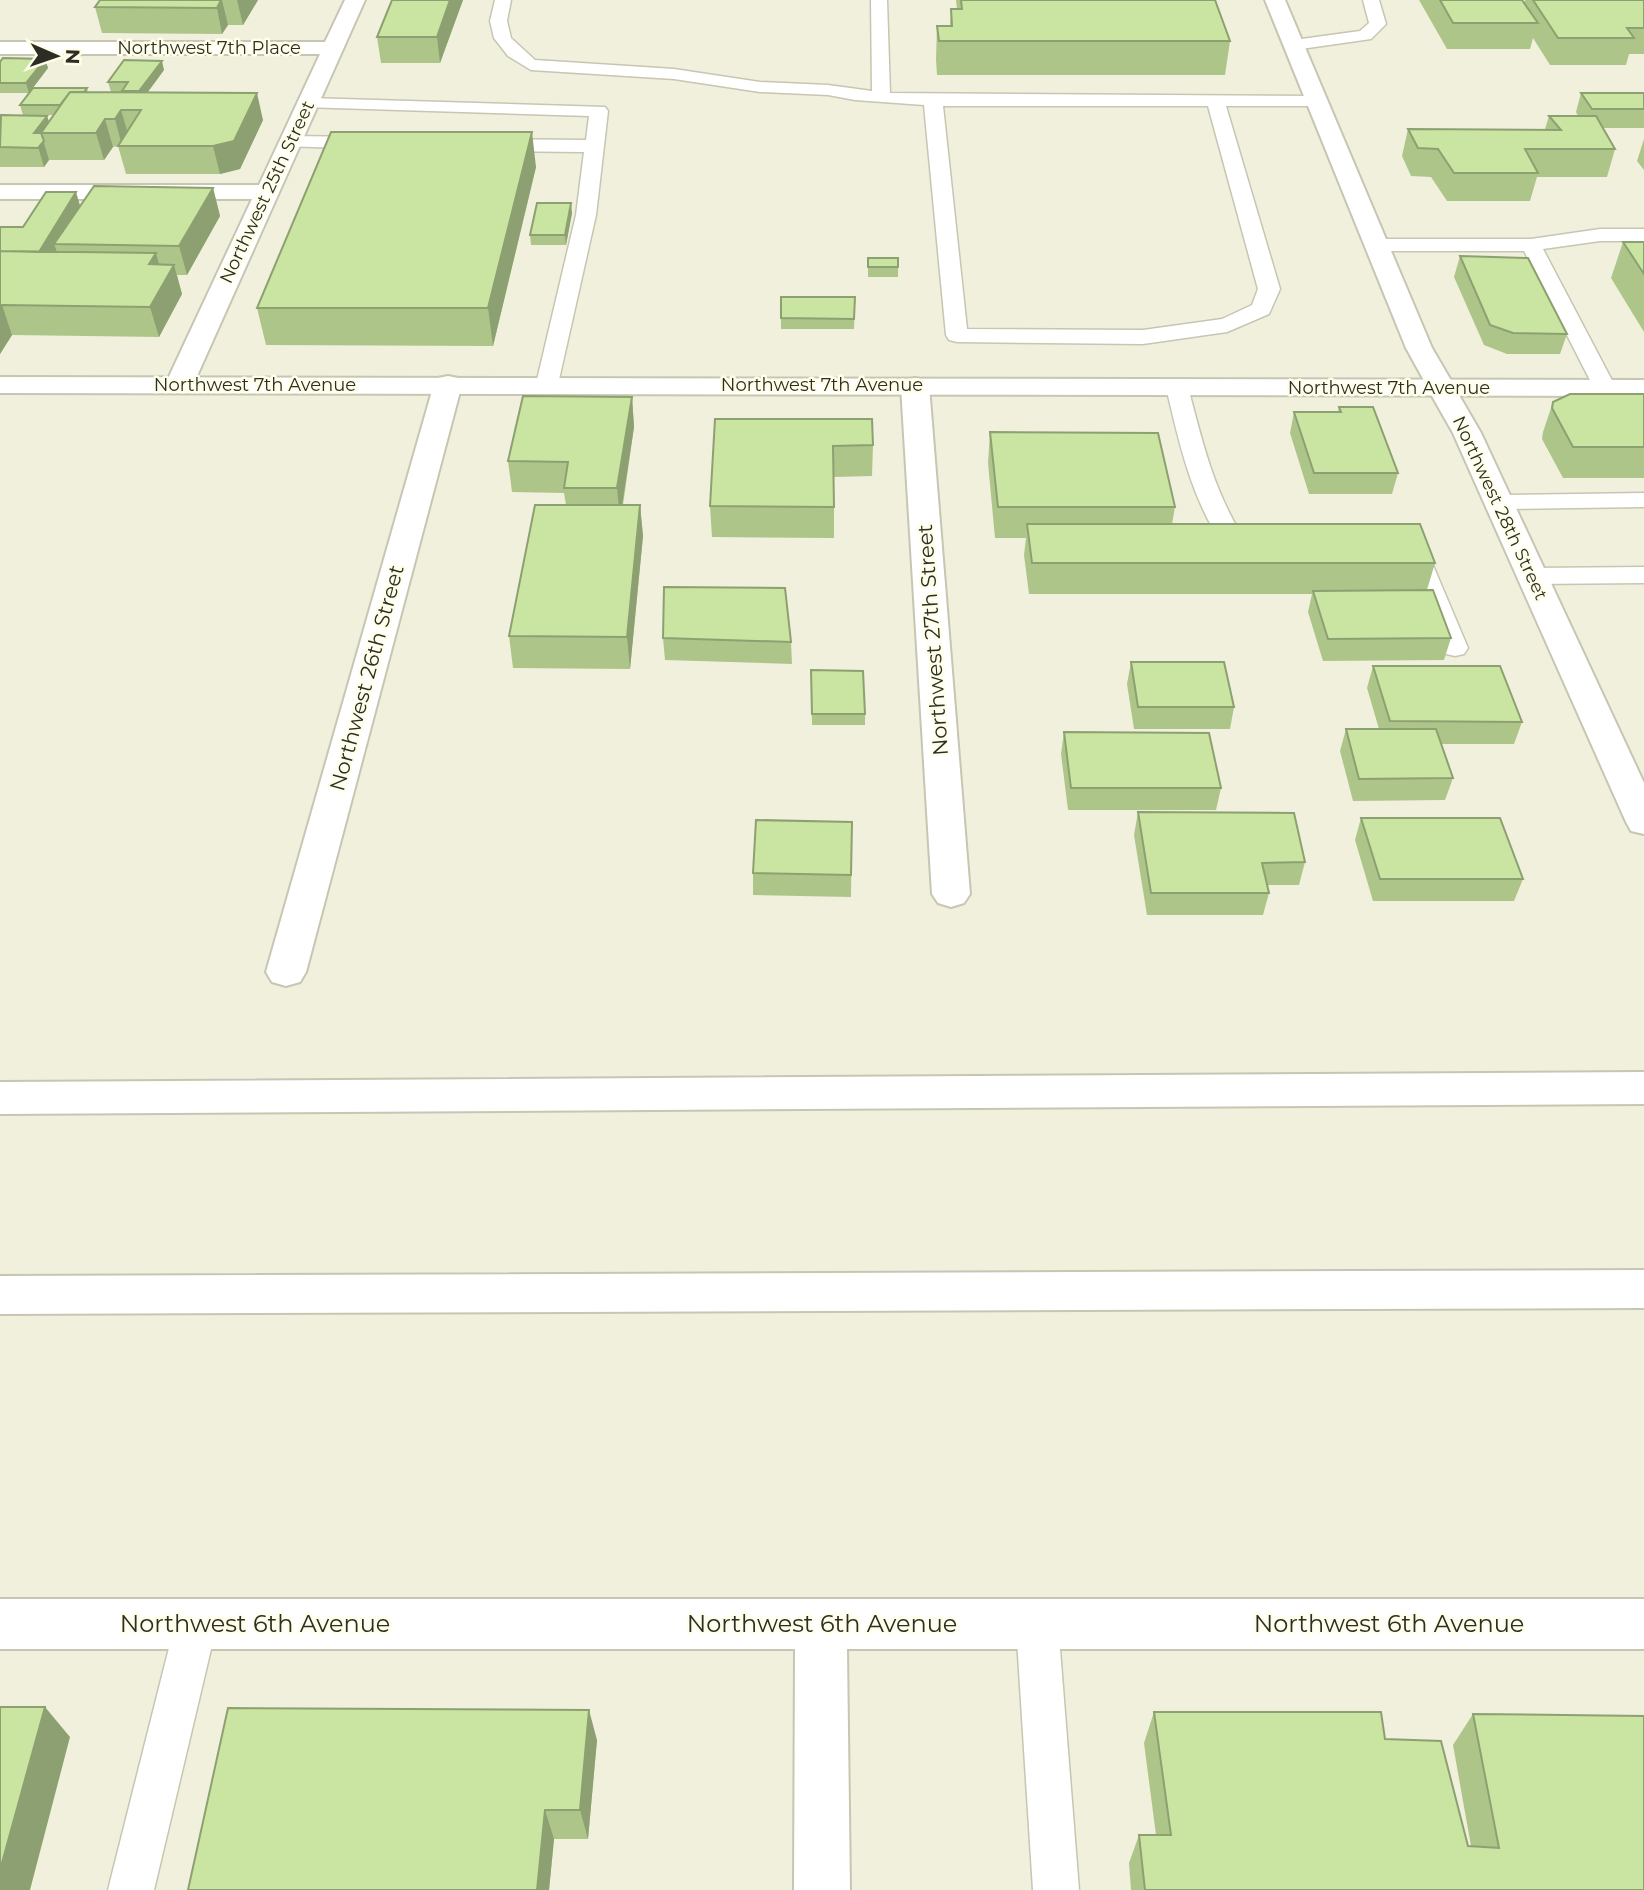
<svg xmlns="http://www.w3.org/2000/svg" width="1644" height="1890" viewBox="0 0 1644 1890" font-family="Montserrat,sans-serif">
<style>
.lines{fill:none;stroke-linecap:round;stroke-linejoin:round}
.service-casing{stroke:#c6c6b2;stroke-width:3}
.minor-casing{stroke:#c6c6b2;stroke-width:4}
.tertiary-casing{stroke:#c6c6b2;stroke-width:4}
.primary-casing{stroke:#c6c6b2;stroke-width:4}
.motorway-casing{stroke:#c6c6b2;stroke-width:4}
.service{fill:#fff;fill-rule:evenodd}
.minor{fill:#fff;fill-rule:evenodd}
.tertiary{fill:#fff;fill-rule:evenodd}
.primary{fill:#fff;fill-rule:evenodd}
.motorway{fill:#fff;fill-rule:evenodd}
.wall{fill:#aec58a}
.shaded-wall{fill:#8da071}
.building{fill:#cae5a1;stroke:#8da071;stroke-width:2}
.labels{text-anchor:middle;stroke-width:5;stroke-linejoin:round;paint-order:stroke}
.far-street-label{font-size:18px;fill:#2d2d25;stroke:#fefee9}
.street-label{font-size:21px;fill:#2d2d25;stroke:#fefee9}
.near-street-label{font-size:24px;fill:#2d2d25;stroke:#fefee9}
</style>
<rect width="100%" height="100%" fill="#f0f0dc"/>
<g class="lines">
<defs>
<path id="service" d="M495 0H511L507 21 511 38 535 60 674 69 760 82 828 85 872 91 871 0H887L890 93 1317 96 1326 101 1317 106H1226L1280 289 1269 314 1227 332 1143 344 957 342 949 340 946 335 924 105 855 100 828 95 760 92 674 79 531 70 508 56 494 38 490 21ZM943 106H1208L1258 289 1252 305 1222 319 1143 330 967 329Z
M1363 0H1379L1386 24 1371 39 1294 50 1285 45 1294 40 1360 31 1369 23Z
M308 98 605 107 608 111 596 215 558 384 555 389H539L536 384 576 215 584 152 491 151 482 145 491 139 586 140 589 116 302 107 299 103 302 99Z
M290 136 369 137 378 143 369 149 283 146 281 142Z
M1600 229H1644V241H1600L1543 249 1616 388 1613 393H1597L1594 388 1524 251H1376L1369 249 1366 245 1369 241 1376 239H1531Z
M1177 380 1185 382 1188 387C1201 437 1213 488 1240 532L1266 535 1270 540 1266 545 1257 548 1223 545C1191 498 1179 442 1166 387L1169 382Z
M1644 493V507L1499 509 1490 507 1487 502 1490 497 1499 495Z
M1411 536 1420 539 1424 544 1468 648 1464 654 1455 656 1446 654 1442 648 1398 544 1402 539Z
M1644 567V583L1533 584 1524 581 1520 576 1524 571 1533 568Z
M196 1603 211 1609 217 1624 154 1890H108L175 1624 181 1609Z
M1037 1603 1052 1609 1058 1624 1079 1890H1033L1016 1624 1022 1609Z"/>
<path id="minor" d="M345 0H365L193 385 189 391 179 393 169 391 165 385 252 199H0V185H259L320 54H0V42H325Z
M448 376 458 378 462 384 306 972 300 982 286 986 272 982 266 972 434 384 438 378Z
M915 378 925 380 929 386 970 894 964 903 951 907 938 903 932 894 901 386 905 380Z
M1442 381 1452 383 1481 433 1644 783V834L1631 831 1626 822 1453 433 1428 389 1432 383Z
M0 1599H1644V1649H847L850 1890H794L795 1649H0Z"/>
<path id="tertiary" d="M1265 0H1285L1432 348 1456 389 1452 395 1442 397 1432 395 1406 348Z"/>
<path id="primary" d="M0 377 1644 380V396L0 393Z"/>
<path id="motorway" d="M1644 1072V1104L0 1114V1082Z
M1644 1270V1308L0 1314V1276Z"/>
</defs>
<use href="#service" class="service-casing"/>
<use href="#minor" class="minor-casing"/>
<use href="#tertiary" class="tertiary-casing"/>
<use href="#primary" class="primary-casing"/>
<use href="#motorway" class="motorway-casing"/>
<use href="#service" class="service"/>
<use href="#minor" class="minor"/>
<use href="#tertiary" class="tertiary"/>
<use href="#primary" class="primary"/>
<use href="#motorway" class="motorway"/>
</g>
<path class="wall" d="M100 0H258L243 25H228L222 34 102 33 95 7Z
M463 0 440 63H381L377 37Z
M956 0H1215L1230 41 1225 75H937L936 60 937 26H950L951 9H957Z
M1419 0H1522L1524 3 1525 0H1644V54H1629L1626 65H1550L1533 38 1530 49H1447Z
M45 59 48 68 29 93H0V62Z
M164 70 148 92 263 120 240 169 220 174H126L118 146 113 147 104 160H49L44 167H0V116H47L49 121 53 115H23L20 105 87 88 88 92H111L108 82Z
M1581 93H1644V128H1603L1615 149 1607 177H1537L1530 201H1447L1431 177 1411 176 1402 156 1408 129H1545L1549 116H1578L1576 112Z
M1644 139V170L1637 161Z
M536 167 493 346 266 345 257 308Z
M213 188 220 216 187 275H177L182 294 159 337 12 335 0 354V227H23L81 206Z
M572 213 566 245H531L530 235Z
M1623 242H1644V332L1611 278Z
M1460 256 1567 334 1560 354H1507L1484 345 1454 277Z
M868 258H898V277H868Z
M781 297H855L854 329H781Z
M1644 394V478H1563L1542 439 1543 432 1553 402Z
M632 397 634 427 623 505H640L643 536 630 669 513 668 509 636 566 505 564 493 512 492 508 461Z
M1339 407 1398 473 1392 494H1309L1290 433 1294 412H1338Z
M715 419 873 445 872 476 834 477V538L712 537 710 506Z
M990 432 1175 507 1172 524 1435 563 1427 590 1451 638 1444 660 1323 661 1308 612 1312 594H1029L1024 555 1026 538H995L988 463Z
M663 638 791 642 792 664 665 660Z
M1131 662 1234 707 1230 729H1134L1127 684Z
M1373 666 1522 722 1514 744H1441L1453 778 1445 800 1353 801 1340 751 1346 729H1379L1367 688Z
M811 670 865 714V725H812Z
M1064 732 1221 788 1216 810H1068L1061 754Z
M1138 812 1305 862 1299 885H1267L1269 893 1263 915H1147L1134 835Z
M1361 818 1523 879 1514 901H1373L1355 840Z
M852 822 851 897 753 895V873Z
M1154 1712 1385 1739 1468 1846H1471L1453 1745 1473 1714 1644 1890H1131L1129 1863 1139 1835H1156L1144 1743Z
M597 1740 588 1839H554L549 1890H188Z"/>
<path class="shaded-wall" d="M221 0H222L228 25 222 34 217 8Z
M237 0H258L243 25Z
M450 0H463L440 63 437 37Z
M45 59 48 68 29 93 26 83Z
M162 61 164 70 141 101 139 91Z
M257 93 263 120 240 169 220 174 213 146Z
M121 110 129 137 122 146 115 119Z
M47 116 52 133H41L49 160 44 167 34 133Z
M105 119 113 147 104 160 96 133Z
M532 132 536 167 493 346 488 308Z
M213 188 220 216 187 275 179 246Z
M76 192 82 212 54 244 57 252 33 260Z
M571 203 572 213 566 245 565 235Z
M156 253 164 282 149 264Z
M174 265 182 294 159 337 150 307Z
M2 305 12 335 0 354V308Z
M632 397 634 427 620 519 617 488Z
M640 505 643 536 630 669 627 637Z
M45 1707 70 1737 30 1890H0V1870Z
M589 1710 597 1740 588 1839 580 1810Z
M545 1810 554 1839 549 1890H537Z"/>
<path class="building" d="M100 0H221L217 8 95 7Z
M392 0H450L437 37H377Z
M961 0H1215L1230 41H939L937 26H952L951 9H962Z
M1440 0H1522L1538 23H1453Z
M1533 0H1644V28H1627L1634 38H1558Z
M3 58 45 59 26 83H0V62Z
M124 60 162 61 139 91H122L128 82H108Z
M33 88H87L84 92H70L60 105H20Z
M70 92 257 93 234 141 213 146H118L141 110H121L115 119H105L96 133H41Z
M1581 93H1644V109H1592Z
M1 115 47 116 34 133H41L44 141 38 148 0 147Z
M1549 116H1596L1615 149H1525L1538 173H1454L1438 149 1418 148 1408 129 1561 130Z
M331 132H532L488 308H257Z
M94 186 213 188 179 246 54 244Z
M46 192H76L39 252 0 251V227H23Z
M537 203H571L565 235H530Z
M1623 242H1644V274Z
M0 251 156 253 149 264 174 265 150 307 2 305 0 308Z
M1460 256 1528 258 1567 334 1513 333 1490 325Z
M868 258H898V267H868Z
M781 297H855L854 319 781 318Z
M1570 394H1644V447H1573L1552 408 1553 402Z
M523 396 632 397 617 488H564L568 462 508 461Z
M1339 407H1373L1398 473H1314L1294 412H1341Z
M715 419H872L873 445 833 446 834 507 710 506Z
M990 432 1158 433 1175 507H998Z
M535 505H640L627 637 509 636Z
M1027 524H1420L1435 563H1032Z
M664 587 785 588 791 642 663 638Z
M1433 590 1451 638 1328 639 1313 591Z
M1131 662H1224L1234 707H1138Z
M1373 666H1500L1522 722 1390 721Z
M811 670 863 671 865 714H812Z
M1346 729H1436L1453 778 1359 779Z
M1064 732 1209 733 1221 788H1071Z
M1138 812 1294 813 1305 862 1262 863 1269 893H1151Z
M1361 818H1500L1523 879H1380Z
M756 820 852 822 851 875 753 873Z
M0 1707H45L0 1870Z
M228 1708 589 1710 580 1810H545L537 1890H188Z
M1154 1712H1381L1385 1739 1441 1741 1468 1846 1499 1848 1473 1714 1644 1716V1890H1145L1139 1835H1171Z"/>
<g class="labels">
<g class="far-street-label">
<text x="209" y="54">Northwest 7th Place</text>
<text transform="translate(267 192) rotate(-65)" y="6">Northwest 25th Street</text>
<text x="255" y="391">Northwest 7th Avenue</text>
<text x="822" y="391">Northwest 7th Avenue</text>
<text x="1389" y="394">Northwest 7th Avenue</text>
<text transform="translate(1500 508) rotate(65)" y="6">Northwest 28th Street</text>
</g>
<g class="street-label">
<text transform="translate(933 640) rotate(-94)" y="7">Northwest 27th Street</text>
<text transform="translate(367 678) rotate(-75)" y="7">Northwest 26th Street</text>
</g>
<g class="near-street-label">
<text x="255" y="1632">Northwest 6th Avenue</text>
<text x="822" y="1632">Northwest 6th Avenue</text>
<text x="1389" y="1632">Northwest 6th Avenue</text>
</g>
</g>
<g transform="translate(56 56) rotate(92)" stroke="#fefee9" stroke-width="5" paint-order="stroke">
<path d="M0-5L12 26L0 18L-12 26Z" fill="#2d2d25"/>
<text y="-10" font-size="19" font-weight="bold" text-anchor="middle" fill="#2d2d25">N</text>
</g>
</svg>
